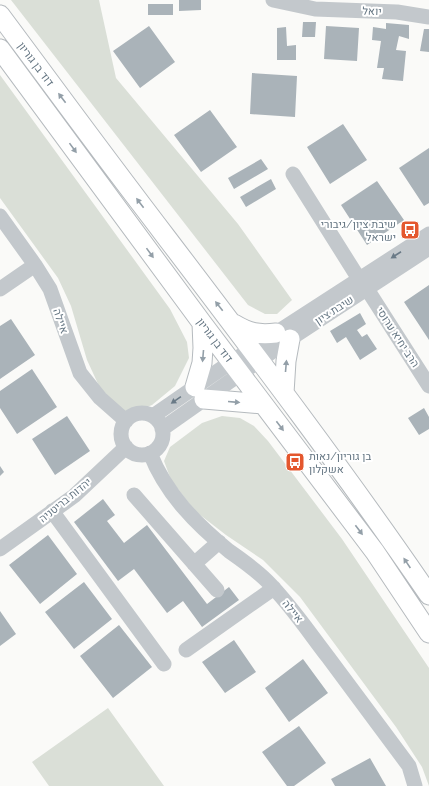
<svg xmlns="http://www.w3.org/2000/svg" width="429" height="786" viewBox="0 0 429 786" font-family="Raleway,Heebo,sans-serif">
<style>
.green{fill:#dadfd7}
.building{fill:#aab3b9}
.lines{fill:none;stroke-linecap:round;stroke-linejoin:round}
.major-casing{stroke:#b5babe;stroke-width:21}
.minor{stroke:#c3c8cc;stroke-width:15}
.major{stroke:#fff;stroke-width:19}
.oneway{fill:#939fa8}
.oneway2{fill:#6a7a87}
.labels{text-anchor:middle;stroke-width:4;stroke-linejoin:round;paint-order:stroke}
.street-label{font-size:11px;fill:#657683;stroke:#fff}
.poi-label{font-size:11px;fill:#657683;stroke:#fff;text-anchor:end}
</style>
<rect width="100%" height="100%" fill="#fafaf8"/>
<path class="green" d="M11 0H99L116 78 238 224 292 300 277 314H265L248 305Z
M0 75 170 309 187 342 189 358 175 386 152 405 129 414 113 404 99 386 87 360 71 306 58 278 0 198Z
M222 416 240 418 254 426 268 441 342 539 429 668V786L422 767 396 727 300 597 263 560 226 535 195 511 171 480 164 461 170 447 202 423Z
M108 708 164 786H49L32 762Z"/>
<path class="building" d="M179 0H201V10L179 11Z
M148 4H173V15H148Z
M303 22H316L315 37H302Z
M386 23 409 25V39L399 36 396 50 406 51 403 81 382 79 384 68H377L381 41 372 40 373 27 386 29Z
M149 26 175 62 140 88 113 51Z
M326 26 359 28 357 61 324 59Z
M286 27 287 46 296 45V60H277V28Z
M424 29H429V52L420 51Z
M252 73 297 76 295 117 250 114Z
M210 110 237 147 201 172 174 135Z
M343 124 367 160 330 184 307 147Z
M429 148V203L424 206 399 168Z
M261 159 268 169 234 189 228 178Z
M271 179 276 189 246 207 240 197Z
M377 181 404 220 367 245 341 205Z
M429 285V340L404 302Z
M360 313 366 324 357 330 362 337 367 334 377 349 360 360 346 337 337 343 330 331Z
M11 319 35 355 0 379V326Z
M32 369 57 407 17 434 0 408V391Z
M424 408 429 417V429L419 435 408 418Z
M67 416 90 451 55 475 32 439Z
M0 466 4 472 0 476Z
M103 499 115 515 107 521 124 543 147 525 207 604 229 587 239 600 202 627 183 601 167 613 134 569 118 581 74 522Z
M48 535 77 574 40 604 9 565Z
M84 582 112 619 74 649 45 612Z
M0 611 16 634 0 646Z
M119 625 152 667 113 698 80 656Z
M234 640 256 672 225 693 202 662Z
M303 659 328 693 289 722 265 688Z
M299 726 326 763 294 786H287L262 752Z
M370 758 386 786H335L331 779Z"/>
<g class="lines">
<defs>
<path id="major" d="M0 15C47 78 93 141 141 204 239 333 338 462 429 595
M0 49 202 323 375 552 429 633
M234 324C249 333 258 335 276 333
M195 387 202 363 203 348 202 323
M284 393 286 361 290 339
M204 399 263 404"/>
</defs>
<use href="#major" class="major-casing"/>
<path class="minor" d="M273 0 315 9 397 12 429 17
M293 174 359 279
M0 216 35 265 50 289 80 373 100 398 126 421
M0 289 35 265
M367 289 429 386
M121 434a21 21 0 1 1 42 0a21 21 0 1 1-42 0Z
M153 416 231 362 429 234
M162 429 290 339 429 248
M150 453C166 494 196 524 229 551 242 560 256 570 267 581 290 604 308 631 328 657 355 693 382 730 409 766L415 786
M134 495 217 590
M52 511 164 664
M0 549 74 496 126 447
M194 564 219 542
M186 650 274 588"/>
<use href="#major" class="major"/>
</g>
<defs><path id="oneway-solid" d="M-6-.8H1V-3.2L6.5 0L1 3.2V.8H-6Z"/></defs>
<g class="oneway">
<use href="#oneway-solid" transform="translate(62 98) rotate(-127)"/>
<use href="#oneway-solid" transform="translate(73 148) rotate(54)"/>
<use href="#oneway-solid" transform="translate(140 203) rotate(-127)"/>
<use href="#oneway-solid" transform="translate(150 253) rotate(54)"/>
<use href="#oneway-solid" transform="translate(219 306) rotate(-128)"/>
<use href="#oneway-solid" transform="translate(203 356) rotate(95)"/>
<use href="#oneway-solid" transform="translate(286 366) rotate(-85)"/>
<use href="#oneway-solid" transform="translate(234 402) rotate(5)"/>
<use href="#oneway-solid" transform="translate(280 426) rotate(53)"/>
<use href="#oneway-solid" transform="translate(359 530) rotate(53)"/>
<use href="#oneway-solid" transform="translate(407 563) rotate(-124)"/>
</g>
<g class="oneway2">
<use href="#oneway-solid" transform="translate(396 255) rotate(147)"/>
<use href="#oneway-solid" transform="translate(176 400) rotate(145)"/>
</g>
<defs>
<symbol id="bus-square" viewBox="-11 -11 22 22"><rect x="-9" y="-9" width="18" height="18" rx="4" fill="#e4572e" stroke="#fff"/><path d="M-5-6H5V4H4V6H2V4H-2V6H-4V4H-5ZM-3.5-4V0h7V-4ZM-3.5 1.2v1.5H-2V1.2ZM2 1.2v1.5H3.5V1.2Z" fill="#fff"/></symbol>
</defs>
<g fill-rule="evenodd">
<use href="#bus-square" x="399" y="219" width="22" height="22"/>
<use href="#bus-square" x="284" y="451" width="22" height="22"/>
</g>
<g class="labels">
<g class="street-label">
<text transform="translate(372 11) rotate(2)" y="4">יואל</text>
<text transform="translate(36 64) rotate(53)" y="4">דוד בן גוריון</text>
<text transform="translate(334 310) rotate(-33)" y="4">שיבת ציון</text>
<text transform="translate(61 321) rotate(71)" y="4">איילה</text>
<text transform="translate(398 337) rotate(57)" y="4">הרב יחיא ערוסי</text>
<text transform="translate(215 340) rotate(53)" y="4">דוד בן גוריון</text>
<text transform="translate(65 500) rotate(-39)" y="4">יהדות בריטניה</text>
<text transform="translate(293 611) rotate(51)" y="4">איילה</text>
</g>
<g class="poi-label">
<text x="396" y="228">שיבת ציון/גיבורי<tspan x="396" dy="13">ישראל</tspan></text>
<text x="309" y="460" text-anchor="start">בן גוריון/נאות<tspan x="309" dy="13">אשקלון</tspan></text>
</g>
</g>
</svg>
